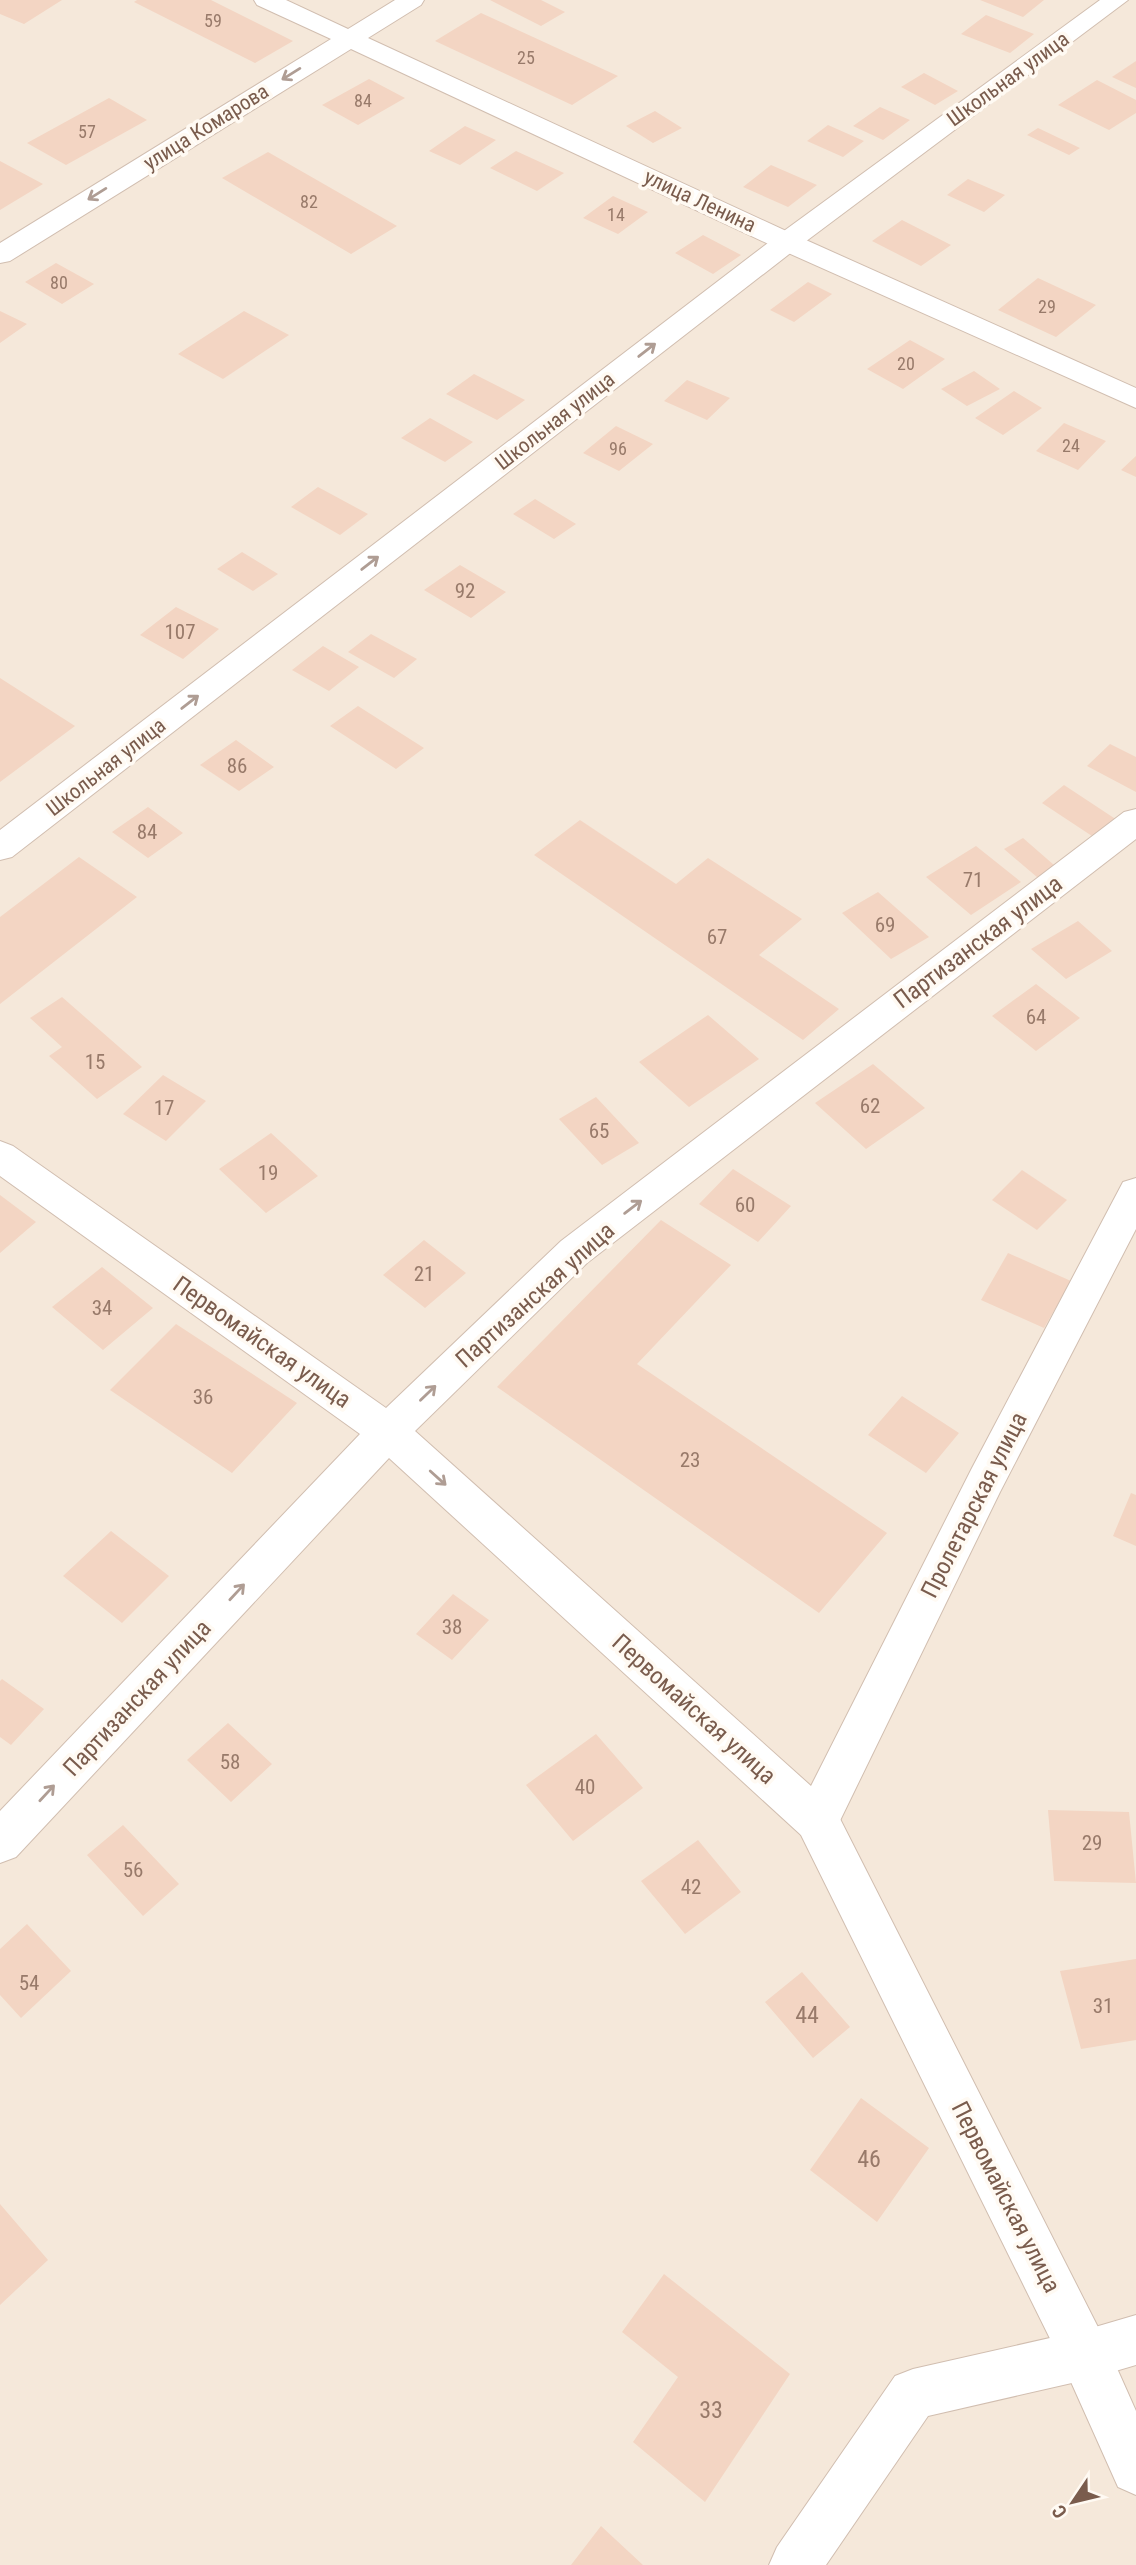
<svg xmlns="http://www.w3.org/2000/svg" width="1136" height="2565" viewBox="0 0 1136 2565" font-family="'Roboto Condensed',sans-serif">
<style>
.residential{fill:#f5e8da}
.building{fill:#f3d5c3}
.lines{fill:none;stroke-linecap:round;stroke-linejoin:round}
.minor-casing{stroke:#d1beb0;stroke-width:2}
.tertiary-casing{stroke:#d1beb0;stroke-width:2}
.minor{fill:#fff;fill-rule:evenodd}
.tertiary{fill:#fff;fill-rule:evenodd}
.oneway{stroke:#af9d94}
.labels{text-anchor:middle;stroke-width:7;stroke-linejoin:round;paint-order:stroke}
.far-number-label{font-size:18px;fill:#987a6a}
.far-street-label{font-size:21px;fill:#7a5c4d;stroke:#fffaf3}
.number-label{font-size:21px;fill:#987a6a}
.street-label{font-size:24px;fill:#7a5c4d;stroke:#fffaf3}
.near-number-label{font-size:24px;fill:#987a6a}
</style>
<rect width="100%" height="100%" fill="#fdf6ec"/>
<path class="residential" d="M0 0H1136V2565H0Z"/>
<path class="building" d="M0 0H62L24 24 0 14Z
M137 0H211L293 41 255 63 134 2Z
M490 0H541L565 12 541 26Z
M980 0H1044L1023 17Z
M481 13 618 76 572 105 435 41Z
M986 15 1034 34 1010 53 961 34Z
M1136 61V88L1112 77Z
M924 73 958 91 935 105 901 87Z
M369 79 405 98 358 125 322 105Z
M1097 80 1136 100V113L1109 130 1058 105Z
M109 98 147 120 66 165 27 143Z
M880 107 910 120 883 140 853 126Z
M655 111 682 128 653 143 626 126Z
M828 125 864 141 843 157 807 141Z
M465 126 496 140 460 165 429 151Z
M1038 128 1080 148 1069 155 1027 135Z
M516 151 564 173 537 191 490 168Z
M268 152 397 226 351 254 222 178Z
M0 161 43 184 0 210Z
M771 165 817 185 788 207 743 187Z
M968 179 1005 195 984 212 947 195Z
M613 196 648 212 618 234 583 218Z
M902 220 951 245 921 266 872 241Z
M703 235 741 255 713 274 675 253Z
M56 263 94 284 62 304 25 282Z
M1038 278 1096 305 1056 337 998 310Z
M808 282 832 294 794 322 770 310Z
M0 311 27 324 0 343Z
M244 311 289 335 223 379 178 354Z
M910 340 945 359 903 389 867 369Z
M974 371 1000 389 967 406 941 389Z
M474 374 525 400 497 420 446 394Z
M687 380 730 398 707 420 664 401Z
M1014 391 1042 408 1003 435 975 418Z
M430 418 473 442 445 462 401 438Z
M1064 423 1106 441 1078 470 1036 451Z
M616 426 653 444 619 471 583 453Z
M1136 456V477L1121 470Z
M318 487 368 514 340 535 291 507Z
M535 499 576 524 554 539 513 514Z
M242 552 278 574 253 591 217 569Z
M460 565 506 592 471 618 424 590Z
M176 607 219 629 183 659 140 635Z
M371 634 417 659 394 678 348 652Z
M323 646 359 667 329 691 292 670Z
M0 678 75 726 0 782Z
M358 706 424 748 396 769 330 726Z
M236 740 274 767 239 791 200 765Z
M1110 744 1136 757V792L1087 766Z
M1064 785 1117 820 1095 838 1042 803Z
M148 807 183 833 148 858 112 832Z
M580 820 676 884 708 858 802 919 759 955 839 1009 803 1040 534 855Z
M1023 838 1062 872 1044 883 1004 849Z
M976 846 1021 882 971 915 926 877Z
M79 857 137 897 0 1004V917Z
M878 892 929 937 891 959 842 913Z
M1078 921 1112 951 1066 979 1031 949Z
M1036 984 1080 1018 1036 1051 992 1016Z
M62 997 142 1067 97 1099 49 1056 62 1047 30 1018Z
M708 1015 759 1059 689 1107 639 1062Z
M873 1064 925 1108 866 1149 815 1103Z
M163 1075 206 1101 166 1141 123 1114Z
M596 1097 639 1143 602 1165 559 1119Z
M271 1133 318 1176 266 1213 219 1169Z
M733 1169 791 1206 758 1242 699 1204Z
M1022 1170 1067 1200 1037 1230 992 1200Z
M0 1195 36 1222 0 1253Z
M661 1220 731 1265 637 1364 887 1533 819 1613 497 1387Z
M424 1240 466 1273 425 1308 383 1275Z
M1008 1253 1071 1281 1044 1328 981 1300Z
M102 1267 153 1308 103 1350 52 1307Z
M176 1324 297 1403 232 1473 110 1390Z
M902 1396 959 1433 926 1473 868 1435Z
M1131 1493 1136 1495V1546L1113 1536Z
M111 1531 169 1576 122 1623 63 1576Z
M453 1594 489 1620 452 1660 416 1634Z
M2 1679 44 1709 11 1745 0 1737V1681Z
M228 1723 272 1764 231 1802 187 1760Z
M596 1734 643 1788 573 1841 526 1785Z
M1048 1810 1129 1812 1136 1883 1054 1881Z
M123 1825 179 1884 143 1916 87 1855Z
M698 1840 741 1892 685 1934 641 1881Z
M27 1924 71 1971 21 2018 0 1995V1949Z
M1136 1959V2040L1081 2049 1060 1971Z
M802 1972 850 2027 813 2058 765 2002Z
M861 2098 929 2148 877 2222 810 2170Z
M0 2204 48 2260 0 2305Z
M664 2274 790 2374 705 2502 633 2442 678 2377 622 2332Z
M601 2526 643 2565H571Z"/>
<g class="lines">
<defs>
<path id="minor" d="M254 0H286L348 29 395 0H424L421 5 368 38 797 236 1136 388V408L777 248 351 49 10 261 0 263V243L331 39 257 5Z
M1136 809V839L587 1263 415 1431 811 1786 972 1468 1123 1182 1136 1178V1229L1000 1492 833 1835 817 1841 801 1835 389 1458 16 1857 0 1863V1811L360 1434 0 1176V1141L13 1146 386 1408 561 1241 1124 812Z
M1136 2315V2365L1085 2380 928 2416 826 2565H769L777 2547 895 2376 913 2369 1085 2330Z"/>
<path id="tertiary" d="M1100 0H1128L797 248 12 857 0 860V830L777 236Z
M817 1799 833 1805 1103 2337 1136 2411V2495L1118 2487 1067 2373 801 1835 795 1820 801 1805Z"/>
</defs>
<use href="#minor" class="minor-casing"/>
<use href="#tertiary" class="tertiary-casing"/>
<use href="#minor" class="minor"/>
<use href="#tertiary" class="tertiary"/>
</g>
<defs><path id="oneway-shaft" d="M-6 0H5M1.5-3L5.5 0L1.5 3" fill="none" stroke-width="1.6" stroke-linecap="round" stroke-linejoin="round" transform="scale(1.75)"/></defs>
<g class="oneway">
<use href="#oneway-shaft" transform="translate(291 74) rotate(148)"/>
<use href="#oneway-shaft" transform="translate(97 194) rotate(148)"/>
<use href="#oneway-shaft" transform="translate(647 350) rotate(-38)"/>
<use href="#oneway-shaft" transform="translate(370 563) rotate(-38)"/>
<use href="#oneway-shaft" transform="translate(190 702) rotate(-38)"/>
<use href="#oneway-shaft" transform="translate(633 1207) rotate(-37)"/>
<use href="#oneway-shaft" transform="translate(428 1393) rotate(-44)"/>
<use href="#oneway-shaft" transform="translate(438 1478) rotate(42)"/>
<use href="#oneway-shaft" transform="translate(237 1592) rotate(-47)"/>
<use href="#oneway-shaft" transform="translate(47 1793) rotate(-47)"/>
</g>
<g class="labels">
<g class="far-number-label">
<text x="213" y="27">59</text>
<text x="526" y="64">25</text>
<text x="363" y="107">84</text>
<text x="87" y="138">57</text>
<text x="309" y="208">82</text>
<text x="616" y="221">14</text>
<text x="59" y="289">80</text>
<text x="1047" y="313">29</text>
<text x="906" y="370">20</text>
<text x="1071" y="452">24</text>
<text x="618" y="455">96</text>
</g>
<g class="far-street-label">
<text transform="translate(1008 79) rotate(-36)" y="7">Школьная улица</text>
<text transform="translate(206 127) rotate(-32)" y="7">улица Комарова</text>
<text transform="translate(700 201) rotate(25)" y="7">улица Ленина</text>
<text transform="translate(555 421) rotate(-38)" y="7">Школьная улица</text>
<text transform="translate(106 767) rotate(-38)" y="7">Школьная улица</text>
</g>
<g class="number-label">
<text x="465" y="598">92</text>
<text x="180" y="639">107</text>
<text x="237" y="773">86</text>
<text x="147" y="839">84</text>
<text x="973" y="887">71</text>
<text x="885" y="932">69</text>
<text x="717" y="944">67</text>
<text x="1036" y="1024">64</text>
<text x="95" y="1069">15</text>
<text x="870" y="1113">62</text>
<text x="164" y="1115">17</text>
<text x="599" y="1138">65</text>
<text x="268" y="1180">19</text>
<text x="745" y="1212">60</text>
<text x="424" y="1281">21</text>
<text x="102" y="1315">34</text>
<text x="203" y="1404">36</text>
<text x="690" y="1467">23</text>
<text x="452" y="1634">38</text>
<text x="230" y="1769">58</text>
<text x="585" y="1794">40</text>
<text x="1092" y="1850">29</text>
<text x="133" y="1877">56</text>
<text x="691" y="1894">42</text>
<text x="29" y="1990">54</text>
<text x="1103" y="2013">31</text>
</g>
<g class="street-label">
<text transform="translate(978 942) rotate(-37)" y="8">Партизанская улица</text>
<text transform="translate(535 1295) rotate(-42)" y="8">Партизанская улица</text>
<text transform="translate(262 1342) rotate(35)" y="8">Первомайская улица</text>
<text transform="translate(974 1505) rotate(-63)" y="8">Пролетарская улица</text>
<text transform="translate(137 1698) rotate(-47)" y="8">Партизанская улица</text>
<text transform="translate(694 1709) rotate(42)" y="8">Первомайская улица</text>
<text transform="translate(1006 2197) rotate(63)" y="8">Первомайская улица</text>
</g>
<g class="near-number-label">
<text x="807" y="2023">44</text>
<text x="869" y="2167">46</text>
<text x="711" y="2418">33</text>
</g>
</g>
<g transform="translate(1073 2502) rotate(235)" stroke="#fffaf3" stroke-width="5" paint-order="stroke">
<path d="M0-5L12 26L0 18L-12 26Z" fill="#7a5c4d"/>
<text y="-10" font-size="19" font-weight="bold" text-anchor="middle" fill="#7a5c4d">С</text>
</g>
</svg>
